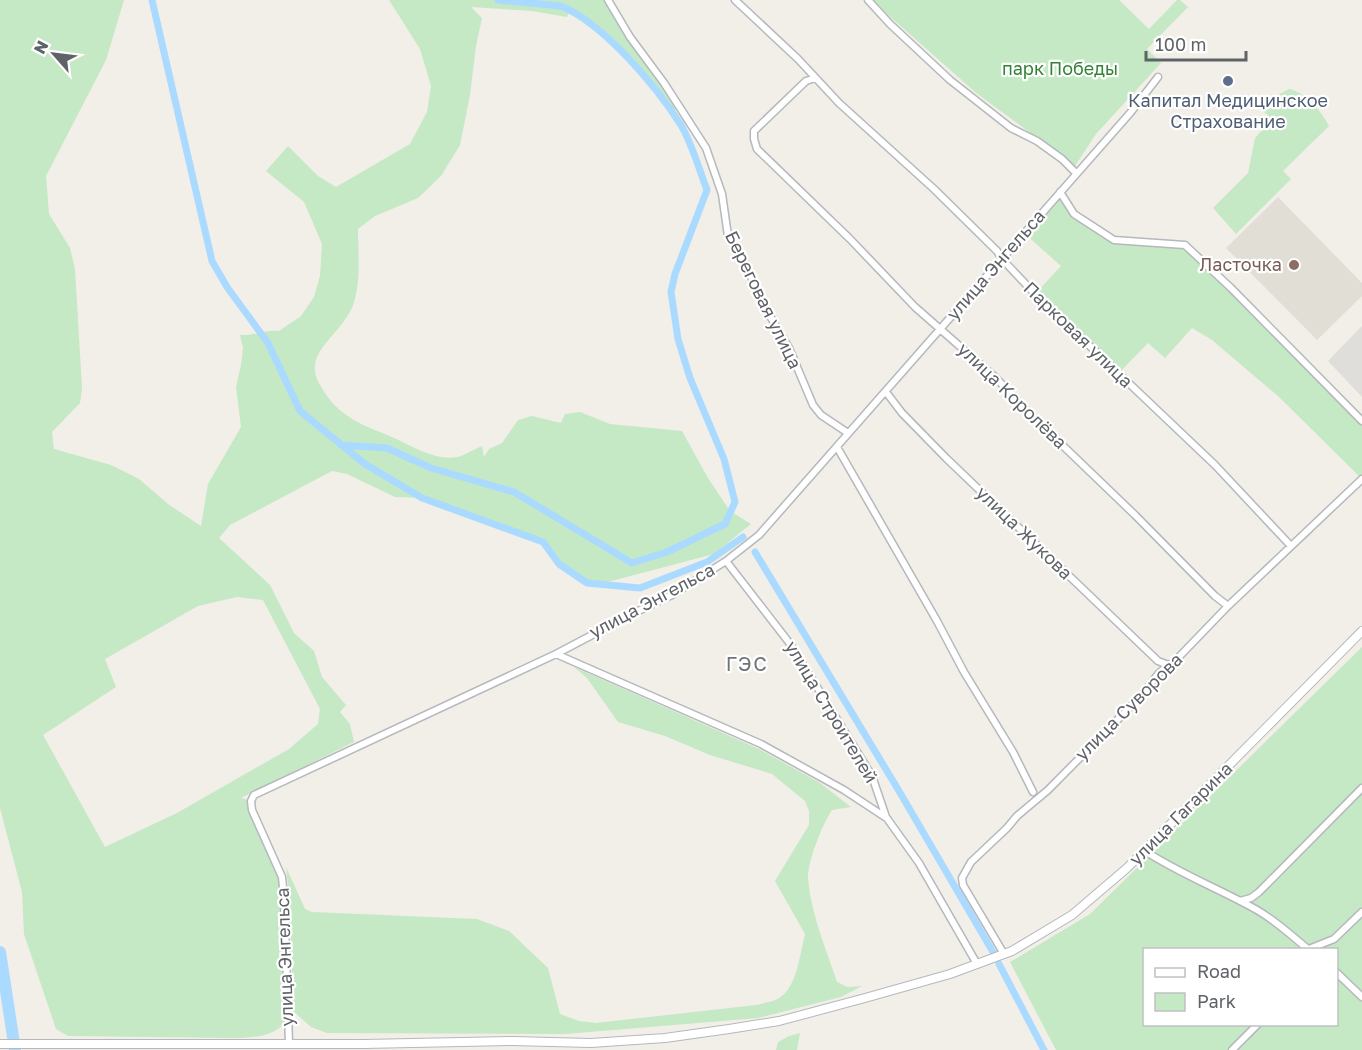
<svg xmlns="http://www.w3.org/2000/svg" width="1362" height="1050" viewBox="0 0 1362 1050" font-family="'Golos Text',sans-serif">
<style>
.industrial{fill:#e0deda}
.education{fill:#e1ded6}
.green{fill:#c5e8c5;fill-rule:evenodd}
.lines{fill:none;stroke-linecap:round;stroke-linejoin:round}
.canal{stroke:#aadaff;stroke-width:7}
.river{stroke:#aadaff;stroke-width:12}
.minor-casing{stroke:#b5b8bc;stroke-width:9}
.tertiary-casing{stroke:#b5b8bc;stroke-width:10}
.minor{stroke:#fff;stroke-width:6}
.tertiary{stroke:#fff;stroke-width:8}
.service-dot{fill:#5c6f8a;stroke:#fff;stroke-width:2}
.education-dot{fill:#8d6e63;stroke:#fff;stroke-width:2}
.labels{text-anchor:middle;stroke-width:4.5;stroke-linejoin:round;paint-order:stroke}
.park-label{font-size:18px;fill:#348238;stroke:#fff}
.service-label{font-size:18px;fill:#4e5e75;stroke:#fff}
.street-label{font-size:18px;fill:#5f6368;stroke:#fff}
.education-label{font-size:18px;fill:#785e54;stroke:#fff;text-anchor:end}
.neighbourhood-label{font-size:20px;letter-spacing:1.5px;fill:#70757a;stroke:#fff}
</style>
<rect width="100%" height="100%" fill="#f1efe8"/>
<path class="industrial" d="M1362 326V397L1328 361Z"/>
<path class="education" d="M1278 197 1362 283V296L1317 340 1226 248Z"/>
<path class="green" d="M0 0H124L106 60 46 176 49 214 70 248 75 269 82 388 80 403 52 432 54 449 111 465 139 479 168 504 201 526 208 484 241 427 236 387 241 365 243 348 240 335C255 336 265 329 279 331L301 316 314 297 320 276 322 244 304 202 266 171 288 146 318 176 336 187 410 144 427 112 431 86 420 49 389 0H608L679 106 672 113 627 57 604 35 570 10 567 17 532 11 471 7 482 18 476 46 470 95 460 145 441 176 418 198 375 216 358 229C358 252 361 280 354 302 349 321 327 338 318 355 313 364 314 376 320 385 337 416 360 424 392 437 412 446 438 463 461 456 468 453 475 449 482 446L484 457 489 449 502 443 518 420 532 416 561 423 565 414 580 412 610 424 682 431 708 478 730 511 751 524 714 554 600 584 587 583 559 564 543 541 422 498 395 497 347 474 332 471 230 525 219 538 270 585 294 633 314 651 322 677 346 705 340 712 350 724 354 742 241 798 251 801 282 877 288 1020C274 1037 256 1037 236 1038L68 1036 56 1029 24 934 22 892 0 808ZM237 597 263 600 320 709 318 724 289 749 177 813 105 847 43 735 116 687 105 659 198 606Z
M874 0H1119L1149 29 1177 0H1180L1188 7 1147 49 1161 63 1096 134 1075 166 975 92 886 13Z
M1289 89C1304 91 1323 113 1329 126L1283 171 1291 179 1236 234 1213 208 1248 173 1255 138 1266 126 1262 122 1268 115 1261 110 1274 97Z
M1060 192 1074 214 1114 240 1185 245 1362 421V479L1278 396 1212 340 1192 328 1165 358 1148 343 1118 374 1035 294 1061 266 1024 233Z
M1362 647V1050H1056L1010 962 1090 914ZM1144 950H1336V1024H1144Z
M574 667 759 749 820 783 851 807 832 810C823 823 807 862 808 879 811 914 826 949 837 982L847 987 862 986 841 997 758 1018 565 1034 327 1033 311 1027 293 1011 290 902 286 867 305 909 312 912 477 919 509 931 548 968 560 1014 579 1021 596 1023 756 1005C763 1003 773 1002 779 998 797 988 800 953 805 934L775 881 809 825V811L805 801 772 774 710 755 665 736 618 722 587 678Z
M800 1033 797 1050H776L778 1042 789 1036Z"/>
<g class="lines">
<path class="canal" d="M152 0 212 261 227 287 268 343 300 411 365 464 422 498 543 542 559 564 587 583 640 588 707 562 743 537
M341 445 387 448 431 468 514 492 632 563 667 552 725 524 735 502 724 459 690 378 678 339 671 292 675 274 707 190C699 169 692 144 681 125 656 86 604 24 561 6L498 0
M755 552 899 791 993 952
M999 964 1044 1050"/>
<path class="river" d="M0 952 15 1050"/>
<defs>
<path id="minor" d="M608 0 630 37 664 83 706 148 722 194 728 236 741 255 767 311 789 348 813 405 821 415 848 433
M735 0 798 59 839 103 934 189 997 251 1002 259 1035 294 1215 465 1290 545
M868 0 890 24 950 80 1011 128 1037 141 1062 159 1076 173
M815 78 806 81 754 131V139L757 149 850 239 915 307 996 378 1032 416 1135 515 1215 596 1228 606
M1060 192 1074 214 1114 240 1185 245 1231 288 1362 421
M886 392 902 413 946 458 1158 661 1168 665
M837 447 937 621 964 672 1013 752 1033 792
M726 561 791 645 872 776 886 817 919 863 977 964
M556 654 761 744 844 790 885 817
M1145 851C1180 874 1220 889 1257 910 1276 921 1292 936 1309 950
M1240 901 1251 898 1259 892 1362 788
M1309 949 1334 939 1362 912
M1004 954 963 885 962 878 971 862 1007 828 1017 816 1048 790 1140 697 1159 673 1175 661 1228 606 1362 479
M1336 972 1362 997
M289 1043 284 897 282 877 252 810 251 801 254 795 556 654 632 614 672 595 726 561 759 535 1131 112 1158 77
M1232 1050 1258 1024"/>
<path id="tertiary" d="M0 1044H364L512 1041 591 1043 665 1038 729 1029 779 1021 865 998 950 974 1012 951 1072 915 1127 868 1362 631"/>
</defs>
<use href="#minor" class="minor-casing"/>
<use href="#tertiary" class="tertiary-casing"/>
<use href="#minor" class="minor"/>
<use href="#tertiary" class="tertiary"/>
</g>
<circle class="service-dot" cx="1228" cy="81" r="6"/>
<circle class="education-dot" cx="1294" cy="265" r="6"/>
<g class="labels">
<g class="park-label">
<text x="1060" y="75">парк Победы</text>
</g>
<g class="service-label">
<text x="1228" y="107">Капитал Медицинское<tspan x="1228" dy="21">Страхование</tspan></text>
</g>
<g class="street-label">
<text transform="translate(996 265) rotate(-49)" y="6">улица Энгельса</text>
<text transform="translate(763 300) rotate(64)" y="6">Береговая улица</text>
<text transform="translate(1078 335) rotate(44)" y="6">Парковая улица</text>
<text transform="translate(1012 396) rotate(44)" y="6">улица Королёва</text>
<text transform="translate(1024 533) rotate(44)" y="6">улица Жукова</text>
<text transform="translate(652 601) rotate(-28)" y="6">улица Энгельса</text>
<text transform="translate(1129 707) rotate(-45)" y="6">улица Суворова</text>
<text transform="translate(831 712) rotate(59)" y="6">улица Строителей</text>
<text transform="translate(1181 814) rotate(-45)" y="6">улица Гагарина</text>
<text transform="translate(285 957) rotate(-92)" y="6">улица Энгельса</text>
</g>
<g class="education-label">
<text x="1282" y="271">Ласточка</text>
</g>
<g class="neighbourhood-label">
<text x="747" y="671">ГЭС</text>
</g>
</g>
<rect x="1143" y="948" width="195" height="78" fill="#ffffff" stroke="#bfc1c3" stroke-width="1.5"/>
<rect x="1155" y="968" width="30" height="9" fill="#ffffff" stroke="#bfc1c3" stroke-width="1.5"/>
<text x="1197" y="978" font-size="18" fill="#5f6368">Road</text>
<rect x="1155" y="993" width="30" height="18" fill="#c5e8c5" stroke="#bfc1c3" stroke-width="1.5"/>
<text x="1197" y="1008" font-size="18" fill="#5f6368">Park</text>
<g transform="translate(54 54) rotate(298)" stroke="#ffffff" stroke-width="4.5" paint-order="stroke">
<path d="M0-4.5L10 22L0 15L-10 22Z" fill="#5f6368"/>
<text y="-9" font-size="16" font-weight="bold" text-anchor="middle" fill="#5f6368">N</text>
</g>
<path d="M1146 51v9h100v-9" fill="none" stroke="#5f6368" stroke-width="3"/>
<text x="1155" y="51" font-size="18" fill="#5f6368" stroke="#ffffff" stroke-width="4.5" paint-order="stroke">100 m</text>
</svg>
